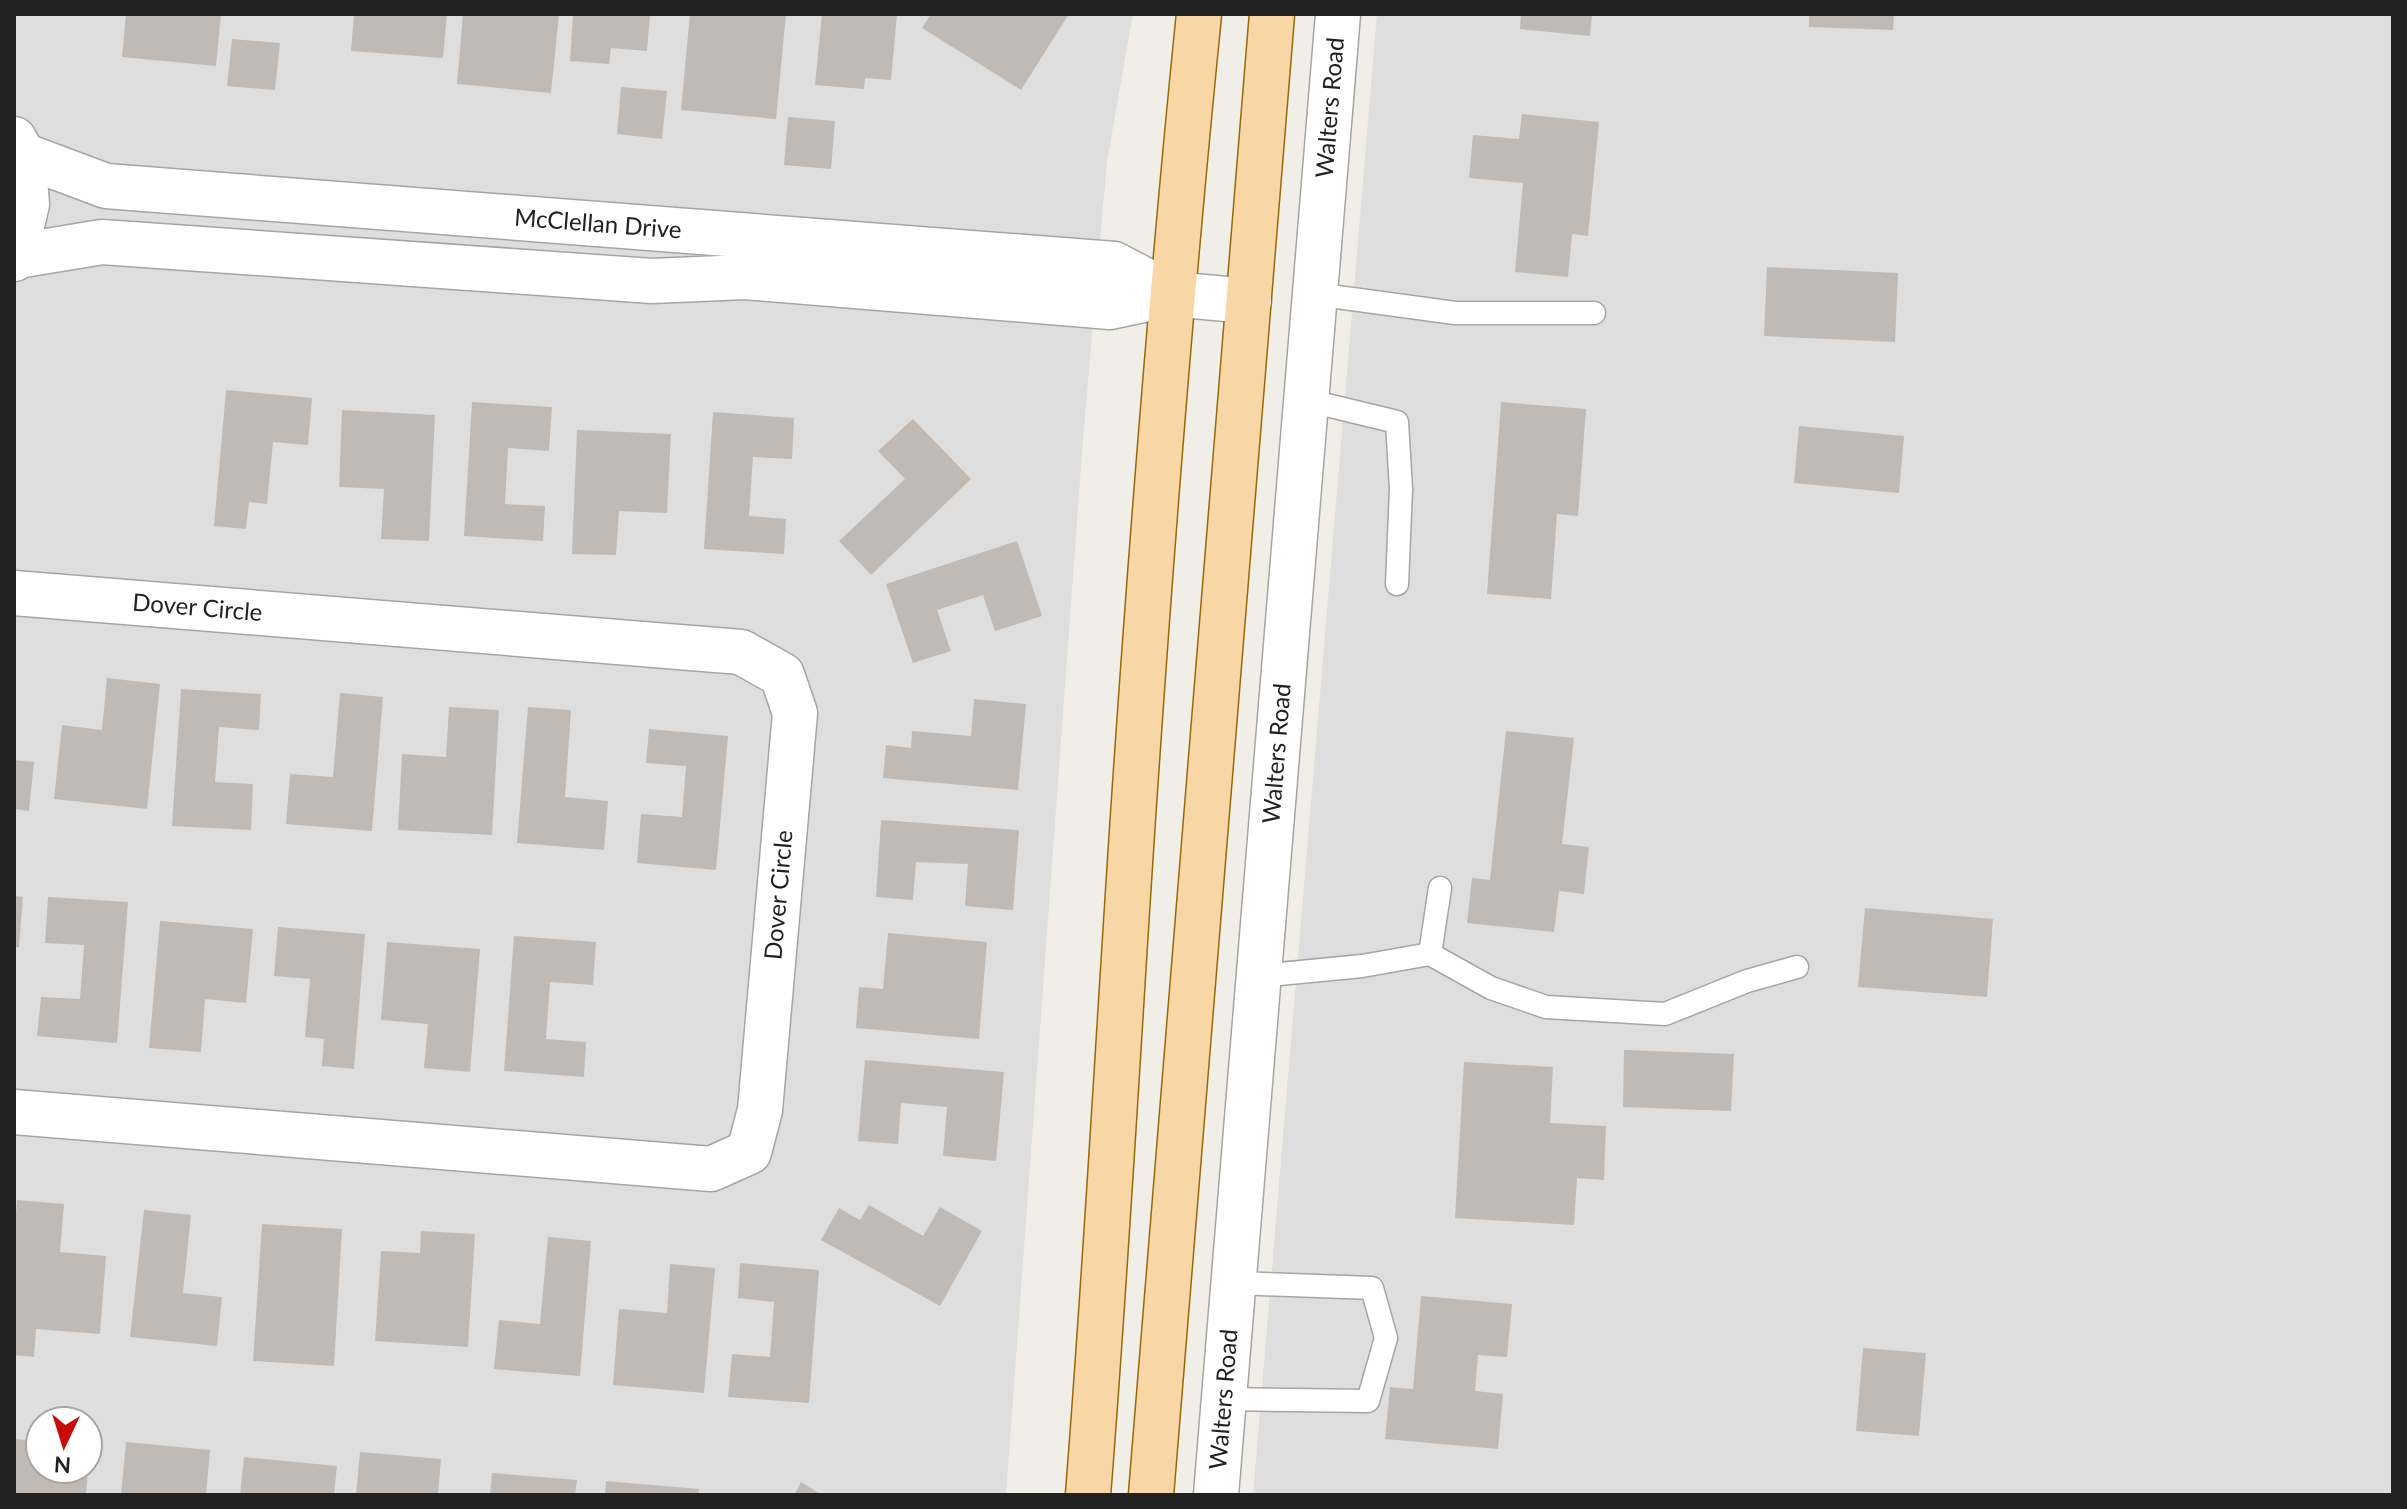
<svg xmlns="http://www.w3.org/2000/svg" width="2407" height="1509" viewBox="0 0 2407 1509" font-family="Lato,sans-serif">
<style>
.residential{fill:#dfdede;fill-rule:evenodd}
.building{fill:#c1bab4}
.lines{fill:none;stroke-linecap:round;stroke-linejoin:round}
.service-casing{stroke:#a5a5a5;stroke-width:25}
.minor-casing{stroke:#a5a5a5;stroke-width:47}
.primary-casing{stroke:#966a07;stroke-width:47}
.service{stroke:#fff;stroke-width:22}
.minor{stroke:#fff;stroke-width:44}
.primary{stroke:#f8d6a5;stroke-width:44}
.labels{text-anchor:middle;stroke-width:6;stroke-linejoin:round;paint-order:stroke}
.street-label{font-size:24px;fill:#212121;stroke:#fff}
</style>
<rect width="100%" height="100%" fill="#f1eee8"/>
<path class="residential" d="M14 14H1133L1107 161 1083 439 1006 1495H14ZM40 1421H88V1469H40Z
M1377 14H2393V1495H1253Z"/>
<path class="building" d="M126 14H221L216 66 122 57Z
M354 14H447L443 58 351 51Z
M463 14H559L551 93 457 84Z
M573 14H650L647 51 611 48 609 64 570 61Z
M690 14H786L776 119 681 110Z
M822 14H897L891 80 865 78 864 89 815 85Z
M931 14H1069L1021 90 922 28Z
M1521 14H1592L1590 36 1520 29Z
M1809 14H1894L1893 30 1809 27Z
M232 39 280 43 275 90 227 86Z
M621 87 667 91 662 139 617 134Z
M1522 114 1599 122 1588 236 1572 234 1568 277 1515 272 1523 183 1469 178 1473 135 1519 139Z
M788 117 835 121 831 169 784 165Z
M1767 267 1898 273 1895 342 1764 336Z
M226 390 312 398 308 445 273 442 267 504 249 502 246 529 214 526Z
M472 402 552 407 549 451 508 448 505 504 545 506 543 541 464 536Z
M1501 402 1586 409 1578 516 1557 514 1551 599 1487 594Z
M342 410 435 415 429 541 381 539 384 489 339 487Z
M713 412 794 418 792 459 753 457 749 516 786 519 784 554 704 549Z
M913 419 971 479 871 575 839 541 905 479 878 451Z
M1799 426 1904 436 1899 493 1794 483Z
M577 430 671 434 667 513 619 511 616 555 572 554Z
M1017 541 1042 616 995 631 983 595 937 610 951 651 913 663 886 584Z
M107 678 160 684 147 809 54 799 62 725 102 730Z
M181 689 261 694 259 730 219 727 215 782 253 784 251 830 172 826Z
M340 693 383 697 372 831 286 824 290 774 333 777Z
M974 699 1026 704 1018 790 883 778 886 745 911 748 912 731 971 736Z
M449 707 499 710 492 835 398 830 402 754 446 757Z
M528 707 571 710 565 797 608 801 604 850 517 843Z
M649 729 728 736 716 870 637 863 641 814 682 817 686 766 646 763Z
M1506 731 1574 738 1562 844 1589 847 1584 894 1559 891 1554 932 1467 923 1472 878 1490 880Z
M14 760 34 762 29 811 14 809Z
M881 820 1019 830 1013 910 965 906 968 864 916 862 913 900 876 897Z
M14 896 23 897 19 947H14Z
M48 897 128 902 117 1043 37 1036 41 997 80 999 84 945 45 943Z
M1865 908 1993 919 1987 997 1858 987Z
M160 921 253 929 246 1003 205 999 201 1052 149 1048Z
M278 927 365 934 354 1069 322 1066 324 1039 305 1037 310 979 274 976Z
M888 933 987 942 979 1039 856 1028 859 987 883 989Z
M514 936 596 942 593 985 550 982 546 1039 586 1042 584 1077 504 1071Z
M387 942 480 949 470 1072 424 1068 428 1024 381 1020Z
M1624 1050 1734 1054 1731 1111 1623 1107Z
M865 1060 1004 1072 996 1161 943 1156 947 1107 901 1103 898 1144 858 1141Z
M1464 1062 1553 1067 1550 1123 1606 1126 1604 1180 1577 1178 1574 1225 1455 1218Z
M17 1200 64 1204 60 1252 106 1256 100 1334 36 1329 34 1357 14 1355V1239Z
M869 1205 923 1236 940 1207 982 1231 940 1306 821 1240 839 1208 860 1220Z
M144 1210 191 1215 183 1293 222 1297 217 1346 130 1337Z
M262 1224 342 1229 334 1366 253 1361Z
M421 1231 475 1234 468 1347 375 1341 381 1251 420 1253Z
M548 1237 591 1241 580 1376 494 1369 499 1320 540 1324Z
M740 1263 819 1270 809 1403 728 1397 732 1354 770 1357 774 1302 738 1298Z
M670 1264 715 1268 704 1393 613 1385 619 1309 667 1313Z
M1421 1296 1512 1304 1507 1357 1478 1355 1475 1391 1503 1394 1498 1449 1385 1439 1390 1387 1413 1389Z
M1863 1348 1926 1353 1919 1436 1856 1431Z
M14 1439 40 1441V1469H88L86 1495H14Z
M126 1442 210 1450 206 1495H121Z
M360 1452 441 1459 438 1495H356Z
M244 1457 337 1466 334 1495H240Z
M492 1473 577 1480 575 1495H490Z
M606 1481 699 1489 698 1495H605Z
M801 1482 822 1495H794Z"/>
<g class="lines">
<defs>
<path id="service" d="M1315 294 1455 313H1594
M1306 400 1397 422 1401 489 1397 584
M1430 954 1491 988 1546 1007 1665 1014 1747 981 1797 967
M1259 976 1362 966 1430 954 1440 888
M1224 1399 1368 1401 1386 1338 1372 1288 1234 1283"/>
<g id="minor">
<path d="M14 139 23 155 27 204 14 259"/>
<path id="s1" d="M23 155 106 186 1114 264 1171 294"/>
<path d="M17 256 102 242 652 281 745 277 1098 306 1110 307 1171 294 1249 301"/>
<path id="s2" d="M14 593 741 652 782 675 795 713 760 1110 749 1152 711 1169 14 1112"/>
<path id="s3" d="M1216 1495 1338 14"/>
</g>
<path id="primary" d="M1088 1495C1106 1269 1118 1043 1133 817 1151 549 1172 281 1199 14
M1151 1495 1272 14"/>
</defs>
<use href="#service" class="service-casing"/>
<use href="#minor" class="minor-casing"/>
<use href="#primary" class="primary-casing"/>
<use href="#service" class="service"/>
<use href="#minor" class="minor"/>
<use href="#primary" class="primary"/>
</g>
<g class="labels">
<g class="street-label">
<text dy="8" stroke="none"><textPath href="#s3" startOffset="1392">Walters Road</textPath></text>
<text dy="8" stroke="none"><textPath href="#s1" startOffset="582">McClellan Drive</textPath></text>
<text dy="8" stroke="none"><textPath href="#s2" startOffset="184">Dover Circle</textPath></text>
<text dy="8" stroke="none"><textPath href="#s3" startOffset="744">Walters Road</textPath></text>
<text transform="translate(779 895) rotate(-85)" y="8">Dover Circle</text>
<text dy="8" stroke="none"><textPath href="#s3" startOffset="96">Walters Road</textPath></text>
</g>
</g>
<rect width="2407" height="1509" fill="none" stroke="#212121" stroke-width="32"/>
<g transform="translate(64 1445) rotate(184)"><circle r="38" fill="#ffffff" stroke="#a6a6a6" stroke-width="2"/>
<path d="M0-6L14 30L0 20L-14 30Z" fill="#c80d09"/>
<text y="-12" font-size="22" font-weight="bold" text-anchor="middle" fill="#212121">N</text>
</g>
</svg>
